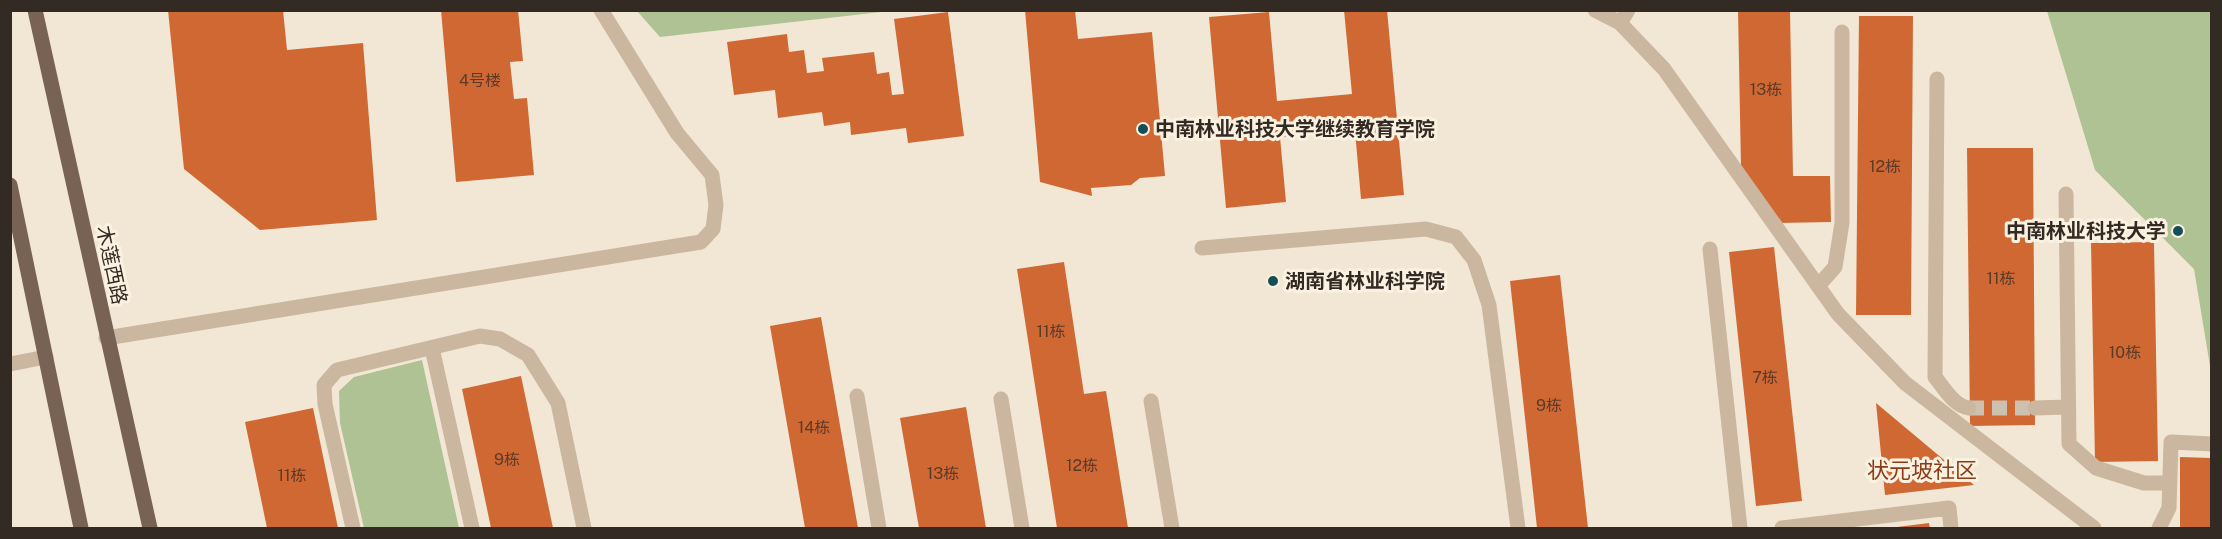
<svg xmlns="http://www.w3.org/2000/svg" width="2222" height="539" viewBox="0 0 2222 539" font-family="'Public Sans','Noto Sans SC',sans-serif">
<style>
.green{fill:#aec293}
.building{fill:#d06834}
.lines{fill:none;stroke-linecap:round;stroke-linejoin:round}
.minor-tunnel{stroke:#ccc1b1;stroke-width:15;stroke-dasharray:15 8;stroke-linecap:butt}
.minor{stroke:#cbb7a0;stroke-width:15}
.major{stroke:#776253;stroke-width:15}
.poi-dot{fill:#164e58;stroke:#faf1e0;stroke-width:2}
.labels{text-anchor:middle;stroke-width:6;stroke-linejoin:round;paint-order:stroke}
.number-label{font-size:16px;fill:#5b3a28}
.poi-label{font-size:20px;font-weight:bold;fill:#342a24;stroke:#faf1e0;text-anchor:start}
.street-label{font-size:20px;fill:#342a24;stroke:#faf1e0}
.quarter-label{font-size:22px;fill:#893c17;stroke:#faf1e0}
</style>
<rect width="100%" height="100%" fill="#f2e7d4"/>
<path class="green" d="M637 11H890L660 37Z
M2047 11H2211V372L2194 269 2095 170Z
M422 360 459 528H364L340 423 339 391 354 377Z"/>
<path class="building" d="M168 10H283L287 50 363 43 377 220 260 230 184 169Z
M441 10H518L523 61 510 62 514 99 527 98 534 175 456 182Z
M1025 10H1075L1078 39 1152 32 1165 176 1140 178 1131 185 1091 188 1092 196 1040 182Z
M1344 10H1387L1404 195 1361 199 1355 131 1280 137 1286 202 1226 208 1209 17 1269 12 1277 101 1352 94Z
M1738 10H1790L1793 176H1830L1831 222 1774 223 1741 167Z
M948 12 964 136 908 143 906 128 851 135 850 122 824 126 822 112 778 118 775 90 734 95 727 42 787 34 789 52 804 50 807 73 824 71 822 58 874 52 877 74 889 72 892 95 904 94 894 19Z
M1859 16H1913L1911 315H1856Z
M1967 148H2033L2035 425 1970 426Z
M2154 242 2158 461 2095 462 2091 243Z
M1774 247 1802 501 1756 506 1729 252Z
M1064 262 1084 394 1106 391 1128 528H1057L1017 269Z
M1560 275 1588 528H1537L1510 281Z
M821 317 858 528H805L770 326Z
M521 376 553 528H491L462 389Z
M1876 403 1974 485 1885 495Z
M966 407 986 528H919L900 418Z
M313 408 338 528H267L245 422Z
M2180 457 2212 458V528H2180Z
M1929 523 1930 528H1897V527Z"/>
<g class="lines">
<path class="minor-tunnel" d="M1969 408H2035"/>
<path class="minor" d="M1595 10 1620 23 1664 69 1838 314 1905 383 2094 528
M1620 23 1628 10
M1937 79 1935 377C1944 388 1954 406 1969 408
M2066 194 2069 444 2096 468 2144 483H2170
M1202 248 1426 229 1456 237 1474 260 1489 305 1518 528
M1710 249 1740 528
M1818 286 1835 267 1842 223V32
M106 338 701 242 713 229 716 205 712 175 677 133 601 10
M432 348 472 528
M10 364 46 357
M857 396 879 528
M1001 399 1022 528
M1151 401 1172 528
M2035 408 2068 407
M353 528 325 404 324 385 337 370 480 336 500 339 528 355 558 403 584 528
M1782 528 1949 508 1951 528
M2159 528 2169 508 2171 442 2212 444"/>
<path class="major" d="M35 10 150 528
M10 185 81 528"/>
</g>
<g class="poi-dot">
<circle cx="1143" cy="129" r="6"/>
<circle cx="2178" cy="231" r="6"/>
<circle cx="1273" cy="281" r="6"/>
</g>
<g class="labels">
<g class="number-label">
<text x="480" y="86">4号楼</text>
<text x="1766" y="95">13栋</text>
<text x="1885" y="172">12栋</text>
<text x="2001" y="284">11栋</text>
<text x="1051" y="337">11栋</text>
<text x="2125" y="358">10栋</text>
<text x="1765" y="383">7栋</text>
<text x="1549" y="411">9栋</text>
<text x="814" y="433">14栋</text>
<text x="507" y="465">9栋</text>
<text x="1082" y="471">12栋</text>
<text x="943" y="479">13栋</text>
<text x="292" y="481">11栋</text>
</g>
<g class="poi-label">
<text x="1155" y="136">中南林业科技大学继续教育学院</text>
<text x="2166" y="238" text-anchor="end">中南林业科技大学</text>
<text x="1285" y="288">湖南省林业科学院</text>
</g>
<g class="street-label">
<text transform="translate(112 265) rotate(78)" y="7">木莲西路</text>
</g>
<g class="quarter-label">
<text x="1922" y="478">状元坡社区</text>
</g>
</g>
<rect width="2222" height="539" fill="none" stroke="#342a24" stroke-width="24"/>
</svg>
